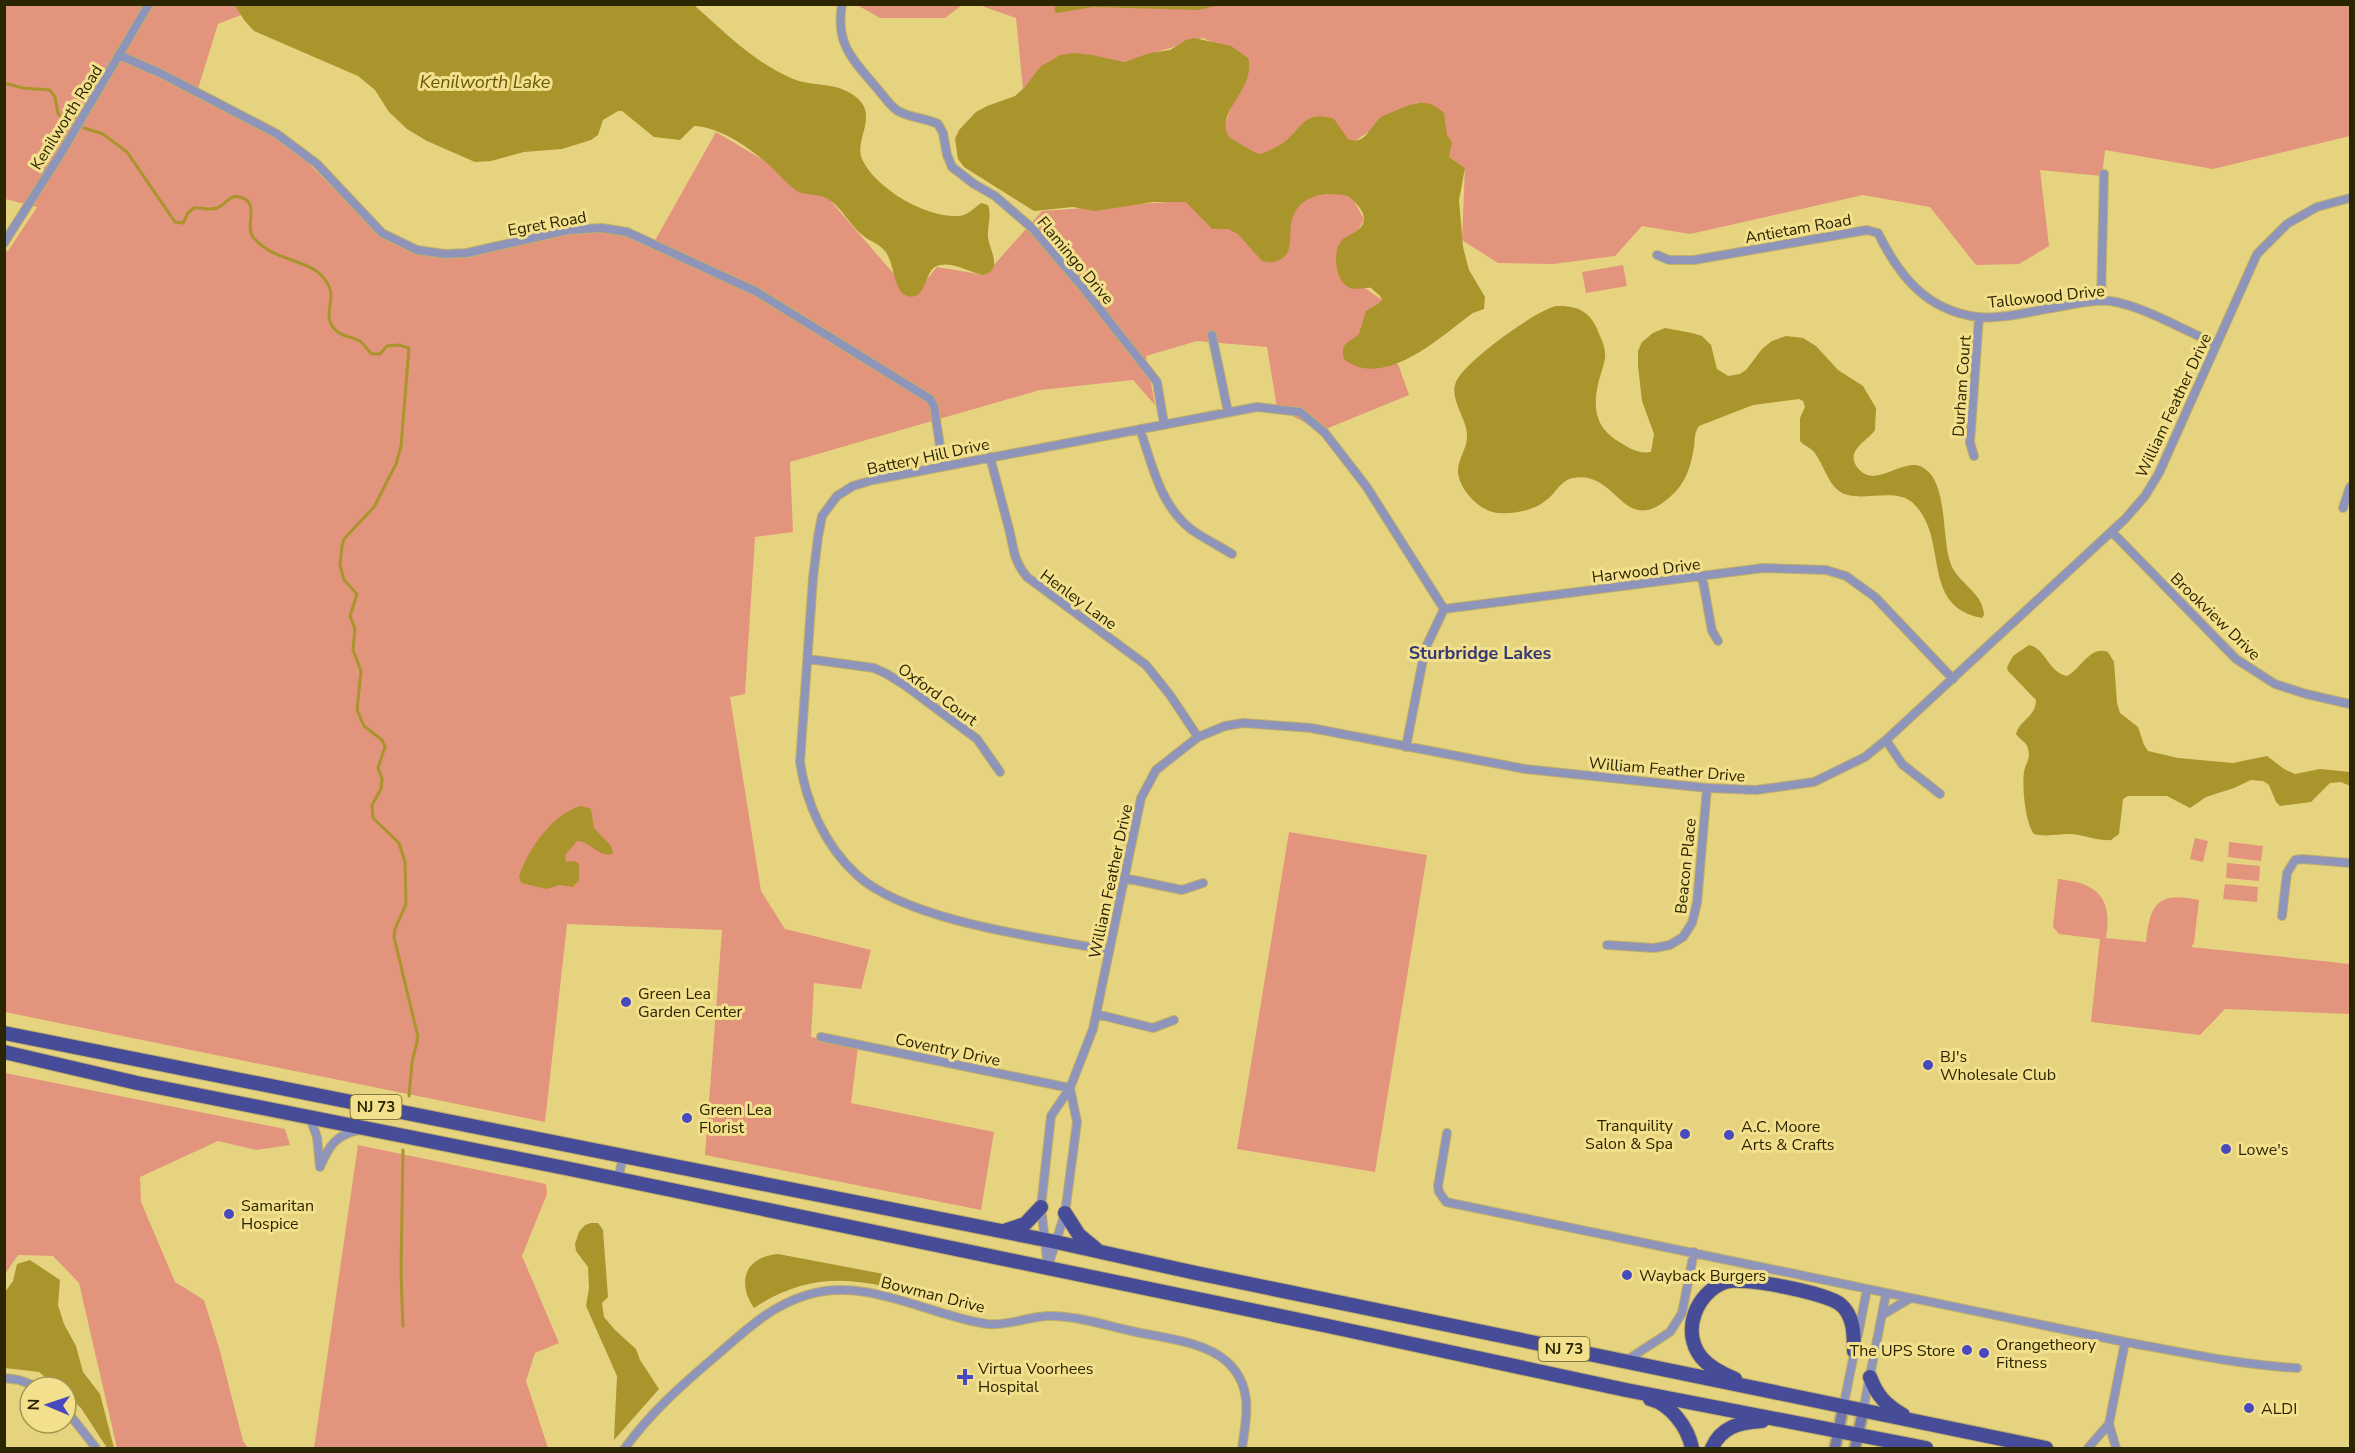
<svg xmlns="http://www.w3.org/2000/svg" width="2355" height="1453" viewBox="0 0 2355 1453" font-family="'Nunito Sans',sans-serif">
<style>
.green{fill:#e3947d}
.water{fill:#aa942c}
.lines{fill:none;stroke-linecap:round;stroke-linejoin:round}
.stream{stroke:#aa942c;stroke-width:3}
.street-casing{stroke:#c1b067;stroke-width:10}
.secondary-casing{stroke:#c1b067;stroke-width:14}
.highway-casing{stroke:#c1b067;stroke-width:16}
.street{stroke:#8f95ba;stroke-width:8}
.secondary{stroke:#6f77ac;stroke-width:10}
.highway{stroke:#464c98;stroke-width:14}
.poi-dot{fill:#4949bf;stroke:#f3e08c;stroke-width:2}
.labels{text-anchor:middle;stroke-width:6;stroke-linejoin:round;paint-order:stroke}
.shield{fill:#f3e08c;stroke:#685d2b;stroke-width:1.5}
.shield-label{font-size:15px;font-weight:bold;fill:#2c2501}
.street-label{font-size:16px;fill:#2c2501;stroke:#f3e08c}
.poi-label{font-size:16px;fill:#2c2501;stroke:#f3e08c;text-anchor:start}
.water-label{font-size:18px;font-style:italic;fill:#675709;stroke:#f3e08c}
.neighbourhood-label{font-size:18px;font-weight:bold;fill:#343974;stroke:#f3e08c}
</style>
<rect width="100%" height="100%" fill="#e6d380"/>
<path class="green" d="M5 5H238L241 15 218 24 196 95 287 142 381 236 423 255 606 228 653 244 716 132 829 199 913 296 937 267 985 275 1042 211 1181 201 1225 126 1247 58 1203 38 1124 62 1061 55 1023 89 1016 18 979 5H2350V136L2213 169 2105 150 2102 176 2040 170 2049 246 2019 264 1976 265 1930 207 1863 195 1690 234 1642 226 1615 256 1553 264 1498 263 1462 240 1465 168 1449 157 1417 102 1356 140 1354 201 1364 219 1338 269 1382 300 1343 357 1398 364 1409 395 1321 431 1277 408 1267 347 1197 341 1146 356 1155 405 1133 380 1040 390 790 462 793 532 755 537 745 694 730 697 761 891 785 929 871 950 861 989 814 983 811 1037 858 1047 851 1103 994 1132 981 1210 705 1155 722 930 567 924 545 1122 5 1012 4 250 8 251 37 207 5 199Z
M857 5 962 4V5L945 18H880Z
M1623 265 1627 286 1586 293 1582 272Z
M1289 832 1427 855 1375 1172 1237 1149Z
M2195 838 2208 841 2203 862 2190 859Z
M2229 842 2263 846 2261 861 2228 857Z
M2227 863 2260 866 2259 881 2226 878Z
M2058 879C2097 883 2113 897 2106 938L2146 942C2150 903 2158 891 2199 900L2194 943 2191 947 2350 964V1014L2225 1009 2200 1035 2091 1022 2100 939 2059 934 2053 927Z
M2225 884 2258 887 2257 902 2223 899Z
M5 1073 285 1129 290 1145 256 1150 218 1141 140 1177 141 1202 175 1282 204 1300 220 1351 243 1441 248 1448H117L79 1283 53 1256 18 1255 5 1274Z
M358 1145 546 1184 547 1194 522 1256 559 1343 535 1353 526 1381 548 1448H314Z"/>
<path class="water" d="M235 5H694C726 33 752 61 791 78 813 88 834 80 856 97 880 116 852 141 863 161 877 189 926 218 958 216 967 216 974 208 981 203L988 205C992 216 987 227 988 238 990 251 1003 269 984 275 969 273 951 259 935 267 924 273 926 304 905 295 894 290 894 262 885 251 880 245 873 242 866 238 851 228 843 208 828 199 819 193 807 196 797 191 787 184 779 174 770 166 751 149 721 127 694 126L680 140 654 137 622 111H618L603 120 598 135 591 140 562 149 524 152 491 161 475 162 427 141 407 129 389 112 375 90 358 76 254 31 244 20Z
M1056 5V4L1220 5 1198 10 1093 7 1057 13 1054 10Z
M1194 38 1231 46 1248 58C1257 89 1212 113 1230 138 1236 141 1256 154 1259 154 1263 154 1268 151 1272 149 1301 138 1299 107 1334 119L1348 139C1365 146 1370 127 1380 118 1384 114 1392 113 1397 110 1417 102 1427 98 1444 113L1447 135 1452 142 1449 157 1465 168 1459 200 1463 247 1469 270 1485 297 1484 309 1473 313C1441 336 1384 391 1344 359 1339 342 1350 343 1359 334L1366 311 1378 304 1382 300 1380 296 1371 288C1364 287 1355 291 1348 287 1335 280 1332 251 1342 240 1346 236 1353 234 1358 230 1372 218 1358 204 1348 196 1325 191 1299 195 1292 220 1289 231 1292 243 1287 254 1281 261 1271 264 1262 261L1238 234 1228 229H1212L1186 202H1153L1095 211 1073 207 1034 211 964 167 958 159 955 139 959 130 976 112 987 106 1015 96 1025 87 1040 67 1060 55 1074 53 1092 55 1124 62 1150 53 1170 50 1186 40Z
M1556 306C1580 305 1592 313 1600 336 1603 343 1606 350 1605 358 1604 365 1601 373 1599 380 1592 408 1595 428 1621 443 1630 449 1640 454 1651 452L1654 434 1642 401 1638 366V351L1642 342 1653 333 1665 328 1692 333 1702 336 1711 345 1717 369 1728 376 1740 374 1746 370 1762 349 1772 341 1786 336 1803 338 1816 346 1838 370 1863 386 1876 408 1875 430C1868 441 1845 450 1857 467 1875 491 1902 457 1922 467 1950 482 1940 541 1952 567 1962 586 1983 593 1984 615L1982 618C1919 606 1950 540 1914 504 1896 485 1858 505 1839 491 1827 482 1823 463 1814 452 1810 447 1804 446 1800 441V418L1805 407 1803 401 1799 399 1753 405 1699 426C1694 433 1695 439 1694 447 1691 466 1686 483 1671 496 1623 540 1618 469 1573 478 1563 480 1558 488 1552 495 1538 510 1518 514 1498 513 1480 512 1457 488 1458 469 1459 457 1468 447 1467 434 1466 417 1449 399 1456 382 1463 363 1536 310 1556 306Z
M2029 645C2045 648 2049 673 2067 676 2081 669 2090 645 2108 652L2114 662 2117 703 2120 713 2138 727 2144 745 2148 751 2178 758 2233 763 2267 756 2284 769 2295 774 2320 769 2350 772V786L2341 782 2330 783 2311 802 2280 806 2276 802 2269 785 2263 781 2251 780 2234 788 2206 797 2190 808 2167 796H2128L2123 799 2119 834 2111 840C2099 841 2090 837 2078 835 2064 832 2048 838 2034 834 2025 822 2022 787 2024 772 2025 764 2031 759 2028 749 2027 742 2020 740 2016 734 2019 720 2036 717 2036 700L2008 671 2007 667 2013 656Z
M581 806 591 809 594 828 611 846 613 854C597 857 592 842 577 841L566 854 565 859 567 862 575 861 579 864V880L573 887 560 885 547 889 521 883 519 877C528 849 552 814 581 806Z
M591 1223H598L603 1230 608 1297 602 1303 604 1317 615 1330 636 1349 640 1360 659 1389 614 1440 617 1376 586 1306 589 1288 588 1267 576 1251 575 1244 579 1232 585 1225Z
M778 1254 889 1275 887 1287C838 1275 797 1279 754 1308 737 1283 744 1257 778 1254Z
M30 1260 60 1280 58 1305 64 1324 76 1346 83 1372 100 1394 114 1448H107L81 1408 66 1395V1387H57L39 1372 5 1368V1292L13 1281 17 1264Z"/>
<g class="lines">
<path class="stream" d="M4 83 23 88 50 90 55 97 58 114 74 124
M84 128 103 134 127 152 175 222 183 223 188 213 194 208C202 207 210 211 217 208 226 205 229 194 240 197 261 203 244 225 253 237 271 260 305 259 321 275 342 296 322 309 332 326 338 336 350 336 360 341 365 345 367 350 372 354H380L387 346 399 345 409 348 401 446 396 464 374 507 344 539 342 546 340 565 344 580 357 594 350 616 355 629 353 650 361 671 357 710 364 726 382 740 385 747 378 768 382 779 381 789 372 805 373 818 399 843 405 862 406 904 395 929 394 937 418 1037 412 1062 409 1096
M403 1150 401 1274 403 1326"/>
<defs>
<path id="street" d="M842 4C835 44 853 60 876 87 883 95 889 105 898 111 911 118 925 118 938 124L943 133 947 155 952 167 974 184 995 196 1032 228 1084 289 1157 382 1164 424
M119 55 160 73 277 134 317 164 382 233 417 250 445 254 467 253 568 230 602 228 627 232 757 292 930 399 934 406 943 466
M4 243 63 150 149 4
M1657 255 1669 260H1694L1867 230 1878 233C1899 276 1927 311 1978 317 2000 319 2025 313 2046 309 2067 306 2089 299 2110 301 2144 306 2183 330 2216 344
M2101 301 2104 174
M1212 335 1228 412
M1140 429C1152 464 1160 506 1192 530 1205 539 1219 546 1232 554
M1974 456 1970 443 1979 317
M990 457C996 480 1002 502 1008 525 1014 546 1012 559 1027 577L1146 665 1170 695 1198 737
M2343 508 2350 487
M2112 532 2236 659 2275 684 2306 694 2350 704
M1702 576 1712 631 1718 641
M808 659 874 668 887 674 906 686 977 739 1000 772
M1886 740 1902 764 1940 794
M1406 747 1425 649 1444 609 1763 568 1826 570 1846 576 1875 597 1953 679
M1124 878 1182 890 1203 883
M2282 916 2287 873 2295 860 2302 859 2350 863
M1607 945 1654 948 1670 945 1683 937 1692 923 1697 903 1707 788
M1109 950C1041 938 907 921 857 875 825 846 806 803 800 762L813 578 818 537 822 516 837 496 853 486 873 480 1257 407 1300 412 1325 433 1366 486 1444 609
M1096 1014 1153 1028 1174 1020
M821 1037 1070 1088
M310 1118 317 1137 320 1167C329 1146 335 1135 359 1130
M1447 1133 1438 1186 1439 1192 1446 1202 2125 1342C2182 1352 2239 1365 2297 1368
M618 1179 623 1157
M1049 1263 1065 1213 1077 1122 1070 1088
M1048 1268 1041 1207 1051 1116 1070 1088 1093 1029 1141 798 1156 770 1198 737 1225 726 1243 723 1311 728 1525 769 1707 788 1756 790 1814 782 1865 757 1886 740 2125 519 2145 496 2159 473 2257 254 2287 224 2317 207 2350 198
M1882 1315 1909 1299
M1858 1335 1867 1289
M1627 1360 1670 1332 1682 1313 1694 1252
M4 1378 19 1380 38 1387
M1843 1408 1855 1349
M66 1410 96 1448
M1863 1411 1886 1294
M2109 1424 2116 1448
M625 1448C651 1412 683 1384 717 1355 745 1331 770 1306 807 1295 867 1276 929 1316 988 1324 1008 1326 1027 1317 1047 1316 1076 1315 1107 1326 1136 1332 1179 1341 1239 1344 1246 1399 1248 1415 1244 1433 1242 1448
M2088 1448 2109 1424 2125 1342"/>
<path id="secondary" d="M1835 1448 1843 1408
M1855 1448 1863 1411"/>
<path id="highway" d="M4 1033 1056 1242 1196 1273 2046 1448
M4 1052 137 1083 570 1169 1328 1326 1626 1390 1926 1448
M1065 1213 1079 1235 1096 1249
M1004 1231 1025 1224 1041 1207
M1870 1377C1877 1396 1886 1405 1903 1415
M1735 1379C1723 1374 1710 1368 1701 1357 1681 1331 1696 1293 1725 1282 1743 1276 1825 1293 1840 1304 1854 1315 1854 1335 1854 1351
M1650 1399C1671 1404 1688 1428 1692 1448
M1712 1448C1721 1427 1740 1422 1762 1421"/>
</defs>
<use href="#street" class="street-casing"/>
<use href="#secondary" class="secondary-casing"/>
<use href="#highway" class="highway-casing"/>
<use href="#street" class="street"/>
<use href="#secondary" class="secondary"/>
<use href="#highway" class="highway"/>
</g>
<g class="poi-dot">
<circle cx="626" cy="1002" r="6"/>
<circle cx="1928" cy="1065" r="6"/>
<circle cx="687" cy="1118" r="6"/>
<circle cx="1685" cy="1134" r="6"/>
<circle cx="1729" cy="1135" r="6"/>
<circle cx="2226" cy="1149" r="6"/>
<circle cx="229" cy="1214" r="6"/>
<circle cx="1627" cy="1275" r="6"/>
<circle cx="1967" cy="1350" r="6"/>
<circle cx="1984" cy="1353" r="6"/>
<path d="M962 1368h6v6h6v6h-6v6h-6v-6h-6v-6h6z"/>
<circle cx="2249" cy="1408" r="6"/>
</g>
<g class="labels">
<g class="shield">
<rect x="350.5" y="1095" width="51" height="24" rx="4.5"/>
<rect x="1538.5" y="1337" width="51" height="24" rx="4.5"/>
</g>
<g class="shield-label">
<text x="376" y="1112">NJ 73</text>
<text x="1564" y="1354">NJ 73</text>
</g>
<g class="street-label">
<text transform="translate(66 117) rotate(-58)" y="6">Kenilworth Road</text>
<text transform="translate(547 223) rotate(-10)" y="6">Egret Road</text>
<text transform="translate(1798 228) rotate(-10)" y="6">Antietam Road</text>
<text transform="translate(1076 260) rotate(50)" y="6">Flamingo Drive</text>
<text transform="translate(2046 296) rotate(-6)" y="6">Tallowood Drive</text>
<text transform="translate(1961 386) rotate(-86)" y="6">Durham Court</text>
<text transform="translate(2173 405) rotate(-65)" y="6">William Feather Drive</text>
<text transform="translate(928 456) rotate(-12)" y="6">Battery Hill Drive</text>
<text transform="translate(1646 570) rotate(-7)" y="6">Harwood Drive</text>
<text transform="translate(1079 599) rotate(36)" y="6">Henley Lane</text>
<text transform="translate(2216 616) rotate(44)" y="6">Brookview Drive</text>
<text transform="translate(938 694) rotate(36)" y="6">Oxford Court</text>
<text transform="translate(1667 769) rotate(5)" y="6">William Feather Drive</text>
<text transform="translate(1685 866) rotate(-84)" y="6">Beacon Place</text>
<text transform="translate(1110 881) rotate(-78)" y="6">William Feather Drive</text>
<text transform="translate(948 1049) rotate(12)" y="6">Coventry Drive</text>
<text transform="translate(933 1294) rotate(14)" y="6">Bowman Drive</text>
</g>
<g class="poi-label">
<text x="638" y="999">Green Lea<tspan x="638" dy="18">Garden Center</tspan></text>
<text x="1940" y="1062">BJ's<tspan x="1940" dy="18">Wholesale Club</tspan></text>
<text x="699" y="1115">Green Lea<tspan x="699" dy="18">Florist</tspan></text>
<text x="1673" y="1131" text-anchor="end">Tranquility<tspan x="1673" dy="18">Salon &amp; Spa</tspan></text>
<text x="1741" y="1132">A.C. Moore<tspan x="1741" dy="18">Arts &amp; Crafts</tspan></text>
<text x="2238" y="1155">Lowe's</text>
<text x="241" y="1211">Samaritan<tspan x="241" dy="18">Hospice</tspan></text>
<text x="1639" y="1281">Wayback Burgers</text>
<text x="1996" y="1350">Orangetheory<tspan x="1996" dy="18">Fitness</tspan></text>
<text x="1955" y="1356" text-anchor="end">The UPS Store</text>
<text x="978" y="1374">Virtua Voorhees<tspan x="978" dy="18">Hospital</tspan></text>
<text x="2261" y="1414">ALDI</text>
</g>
<g class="water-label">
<text x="485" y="88">Kenilworth Lake</text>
</g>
<g class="neighbourhood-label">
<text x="1480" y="659">Sturbridge Lakes</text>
</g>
</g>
<rect width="2355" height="1453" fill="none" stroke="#2c2501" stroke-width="12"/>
<g transform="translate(48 1405) rotate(272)"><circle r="28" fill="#f3e08c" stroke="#a39554" stroke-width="1.5"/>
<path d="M0-4.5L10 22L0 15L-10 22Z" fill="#4949bf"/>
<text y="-9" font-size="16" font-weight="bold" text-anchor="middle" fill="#2c2501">N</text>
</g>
</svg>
